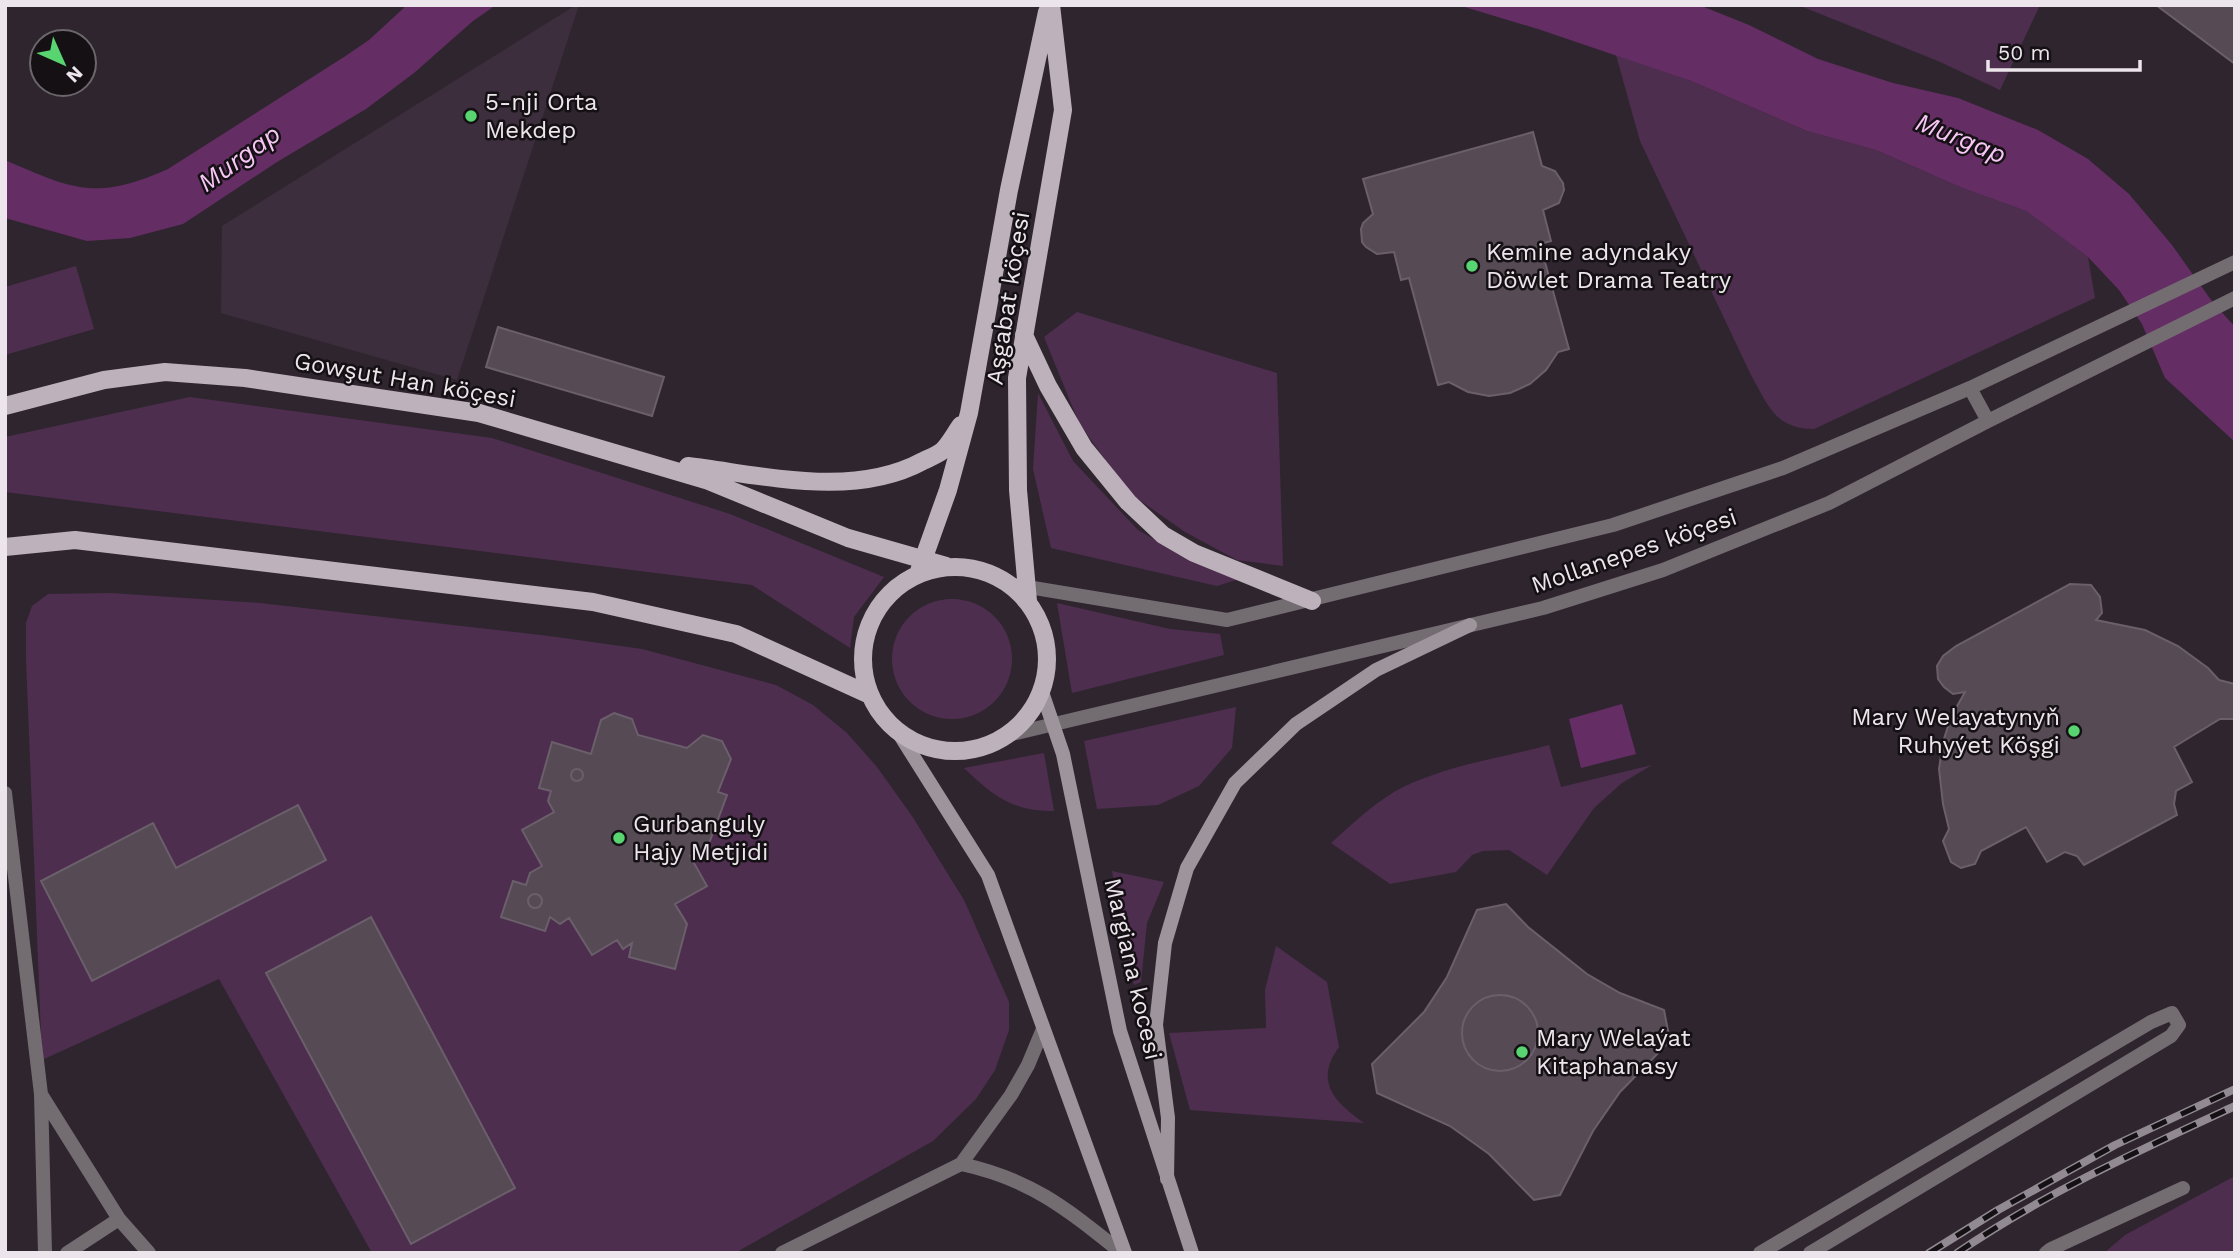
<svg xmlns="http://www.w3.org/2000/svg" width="2240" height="1258" viewBox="0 0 2240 1258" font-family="'Work Sans',sans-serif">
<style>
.built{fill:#3d2e3d}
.green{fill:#4e2e4e}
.water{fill:#642e64}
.building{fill:#564b55;stroke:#6a5f6a;stroke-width:2}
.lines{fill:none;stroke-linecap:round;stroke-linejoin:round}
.minor{stroke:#736d72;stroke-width:14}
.tertiary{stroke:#736d72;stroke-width:14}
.secondary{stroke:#9d949c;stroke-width:14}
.primary{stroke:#bdb2bc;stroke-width:18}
.rail-casing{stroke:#928a92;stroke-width:8}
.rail{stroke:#141014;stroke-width:5;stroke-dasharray:16;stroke-linecap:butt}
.poi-dot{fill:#58d570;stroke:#141014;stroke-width:2.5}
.labels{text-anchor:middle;stroke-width:5;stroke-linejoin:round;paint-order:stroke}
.poi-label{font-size:24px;fill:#ece6ec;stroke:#141014;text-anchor:start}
.street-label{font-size:24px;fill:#ece6ec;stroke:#141014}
.water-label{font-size:26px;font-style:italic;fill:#f7c6f5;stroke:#141014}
</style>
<rect width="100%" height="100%" fill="#2f252f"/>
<path class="built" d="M576 5H579L457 380 221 313 222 226Z"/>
<path class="green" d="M1798 5H2040L2000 90 1938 61Z
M1616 55 1691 81 1807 131 1876 150 1960 187 2026 211 2088 257 2095 298 1814 429C1775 429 1768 405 1751 375L1640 141Z
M76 266 94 329 5 355V287Z
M1077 312 1277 373 1283 566 1237 560 1185 532 1128 492 1079 423 1044 337Z
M1038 393 1073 461 1138 530 1176 552 1239 579 1217 586 1051 548 1033 469Z
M190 397 492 438 730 514 884 577 854 617 850 648 752 585 5 492V437Z
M111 593 260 603 549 636 642 649 776 685 813 705 847 733 877 767 912 816 964 900 1009 1002V1030L995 1070 976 1099 933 1141 735 1253H372L219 979 42 1060 26 659V623L32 606 48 594Z
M892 659a60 60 0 1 1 120 0a60 60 0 1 1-120 0Z
M1057 603 1170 629 1220 634 1224 655 1072 693Z
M1236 707 1232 748 1199 786 1158 805 1097 809 1084 741Z
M1549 745 1561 787 1652 765 1622 783 1594 808 1547 875 1509 850 1483 851 1472 855 1456 872 1390 884 1331 843C1351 825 1371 806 1394 792 1438 767 1500 758 1549 745Z
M1044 753 1054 811C1013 812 992 795 964 768Z
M1112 871 1164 882 1147 923 1141 982 1134 985Z
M1276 946 1327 982 1339 1047C1314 1081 1334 1102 1364 1123L1190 1110 1169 1033 1266 1028 1265 990Z
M2235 1176V1253H2104L2125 1235Z"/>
<path class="water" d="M407 5H496L473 21 414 73 366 109 277 162 183 224 130 238 87 241 5 218V160C74 190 96 201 168 169L344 57 369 40Z
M1458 5H1699L1749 25 1818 59 1893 83 1958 98 2038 130 2088 159 2129 194 2172 245 2211 300 2235 327V442L2165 378 2142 324 2119 290 2088 257 2026 211 1960 187 1876 150 1807 131 1691 81 1538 29Z
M1622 704 1636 754 1581 768 1569 719Z"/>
<path class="building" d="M2156 5H2235V64Z
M1533 132 1542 166 1555 171 1563 183 1564 190 1559 203 1543 210 1551 241 1540 244 1569 349 1558 352 1546 370 1530 384 1510 393 1489 396 1468 392 1449 382 1438 385 1409 278 1401 280 1394 252 1377 254 1366 247 1362 242 1361 229 1363 223 1373 214 1363 179Z
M498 327 664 377 652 416 486 367Z
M2070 584 2091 585 2100 597 2102 613 2096 620 2145 630 2178 646 2208 668 2219 680 2235 684V717L2233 719H2220L2174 747 2192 782 2176 791 2174 804 2177 815 2084 865 2077 856 2065 852 2047 862 2026 827 1981 851 1975 864 1961 868 1951 862 1943 841 1949 829 1943 804 1939 769 1943 742 1951 717 1965 692 1953 694 1944 687 1938 679 1937 666 1943 656 1956 646Z
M614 713 632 719 638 735 687 748 703 735 722 741 731 759 718 792 727 795 708 846 690 856 707 886 675 904 687 924 675 969 629 957 632 943 623 949 617 940 592 955 569 918 560 924 550 917 545 931 501 917 513 881 526 885 530 873 542 866 522 830 554 812 548 801 551 791 539 788 552 742 591 754 601 720Z
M571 775a6 6 0 1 1 12 0a6 6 0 1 1-12 0Z
M298 805 326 860 92 981 41 881 153 823 176 868Z
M528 901a7 7 0 1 1 14 0a7 7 0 1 1-14 0Z
M1506 904 1528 927 1587 974 1620 993 1664 1010 1670 1041 1620 1092 1593 1131 1560 1195 1534 1200 1489 1154 1450 1126 1377 1093 1372 1064 1424 1012 1447 977 1477 910Z
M371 917 515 1188 411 1244 266 973Z
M1462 1033a38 38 0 1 1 76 0a38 38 0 1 1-76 0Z"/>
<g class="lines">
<path class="minor" d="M5 793 41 1094 45 1253
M42 1096 119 1219 149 1253
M961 1164C1031 1179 1067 1209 1122 1253
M67 1253 119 1219
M782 1253 961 1164 1011 1095 1028 1065 1043 1029
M1760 1253 2151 1022 2172 1013 2179 1025 2171 1036 1810 1253
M2046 1253 2051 1249 2183 1188"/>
<path class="tertiary" d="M1970 388 1988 421
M1010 584 1227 620 1613 525 1783 468 1970 388 2235 262
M1008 735 1543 608 1663 570 1829 503 1988 421 2235 298"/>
<path class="secondary" d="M1042 692 1063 754 1120 1031 1192 1253
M898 732 988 875 1125 1253
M1167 1179 1168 1118 1156 1025 1165 943 1187 868 1235 783 1296 724 1376 670 1470 625"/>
<path class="primary" d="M1024 335 1048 386 1084 448 1128 502 1163 535 1194 553 1312 601
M5 406 104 380 165 372 245 378 479 413 706 480 848 538 946 566
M688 466C763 475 853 499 923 461 929 458 937 455 942 451 949 445 955 433 961 425
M5 547 75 540 593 602 736 634 870 695
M863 659a92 92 0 1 1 184 0a92 92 0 1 1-184 0Z
M918 574 948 490 969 413 1009 190 1047 12
M1028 601 1018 490 1017 378 1063 110 1051 5"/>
<defs>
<path id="rail" d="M1929 1253 1998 1210 2115 1145 2235 1089
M1957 1253C2043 1194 2140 1150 2235 1106"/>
</defs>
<use href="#rail" class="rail-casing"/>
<use href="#rail" class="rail"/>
</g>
<g class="poi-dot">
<circle cx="471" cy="116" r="7"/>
<circle cx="1472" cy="266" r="7"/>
<circle cx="2074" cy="731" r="7"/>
<circle cx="619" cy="838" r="7"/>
<circle cx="1522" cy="1052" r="7"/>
</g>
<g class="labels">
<g class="poi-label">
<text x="485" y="110">5-nji Orta<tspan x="485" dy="28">Mekdep</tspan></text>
<text x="1486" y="260">Kemine adyndaky<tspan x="1486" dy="28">Döwlet Drama Teatry</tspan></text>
<text x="2060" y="725" text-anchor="end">Mary Welayatynyň<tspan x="2060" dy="28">Ruhyýet Köşgi</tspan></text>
<text x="633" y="832">Gurbanguly<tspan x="633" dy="28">Hajy Metjidi</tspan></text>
<text x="1536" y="1046">Mary Welaýat<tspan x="1536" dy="28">Kitaphanasy</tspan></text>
</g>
<g class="street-label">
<text transform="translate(1008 298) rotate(-81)" y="8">Aşgabat köçesi</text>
<text transform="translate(405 380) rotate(10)" y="8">Gowşut Han köçesi</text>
<text transform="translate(1634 551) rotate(-19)" y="8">Mollanepes köçesi</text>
<text transform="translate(1133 969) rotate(77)" y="8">Margiana kocesi</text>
</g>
<g class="water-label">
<text transform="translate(1961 138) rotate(22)" y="9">Murgap</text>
<text transform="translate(239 158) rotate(-36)" y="9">Murgap</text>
</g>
</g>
<rect width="2240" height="1258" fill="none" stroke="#ece6ec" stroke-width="14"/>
<g transform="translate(63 63) rotate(135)"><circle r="33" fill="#141014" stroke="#6a666a" stroke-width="2"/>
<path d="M0-5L12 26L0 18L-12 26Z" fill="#58d570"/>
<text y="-10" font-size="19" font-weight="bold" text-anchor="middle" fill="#ece6ec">N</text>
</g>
<path d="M1988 60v10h152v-10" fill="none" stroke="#ece6ec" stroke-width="3.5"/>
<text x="1998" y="60" font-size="21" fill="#ece6ec" stroke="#141014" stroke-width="5" paint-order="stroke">50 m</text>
</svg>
